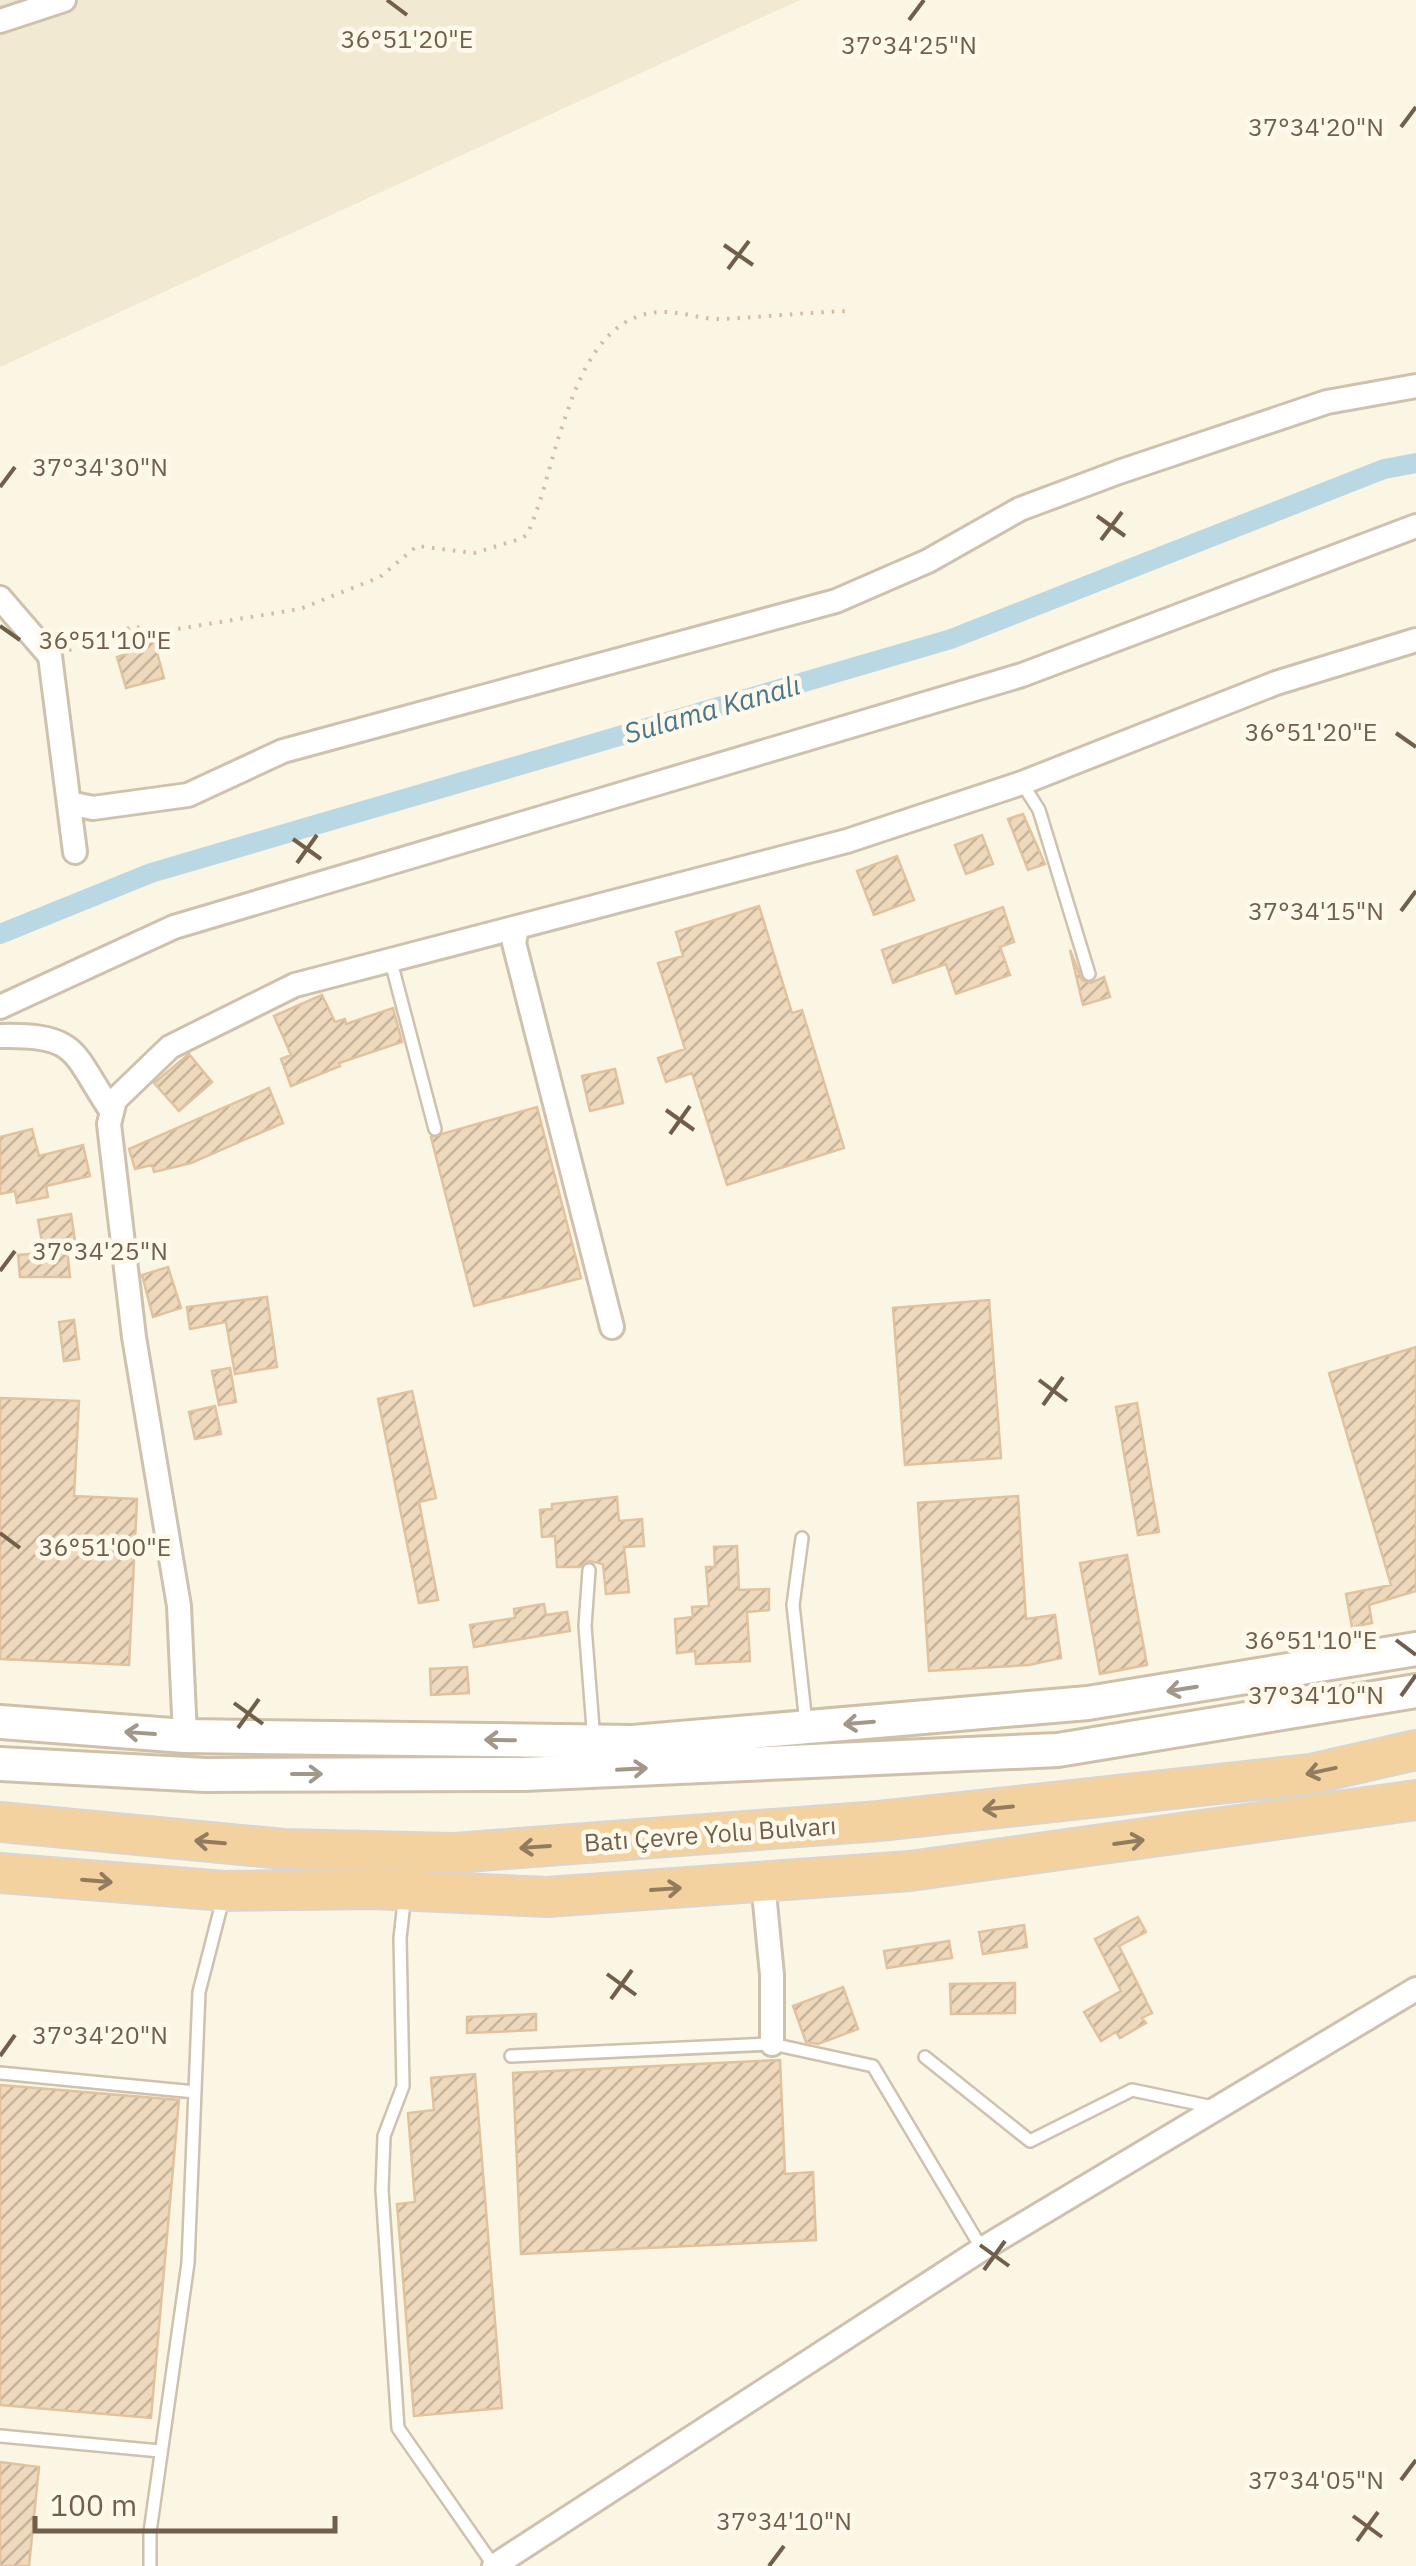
<svg xmlns="http://www.w3.org/2000/svg" width="1416" height="2566" viewBox="0 0 1416 2566" font-family="'IBM Plex Sans',sans-serif">
<style>
.residential{fill:#f2e9d3}
.lines{fill:none;stroke-linecap:round;stroke-linejoin:round}
.canal{stroke:#bad7e4;stroke-width:20}
.building{fill:url(#building-hatch);stroke:#e1c29f;stroke-width:2.5}
.service-casing{stroke:#cec1ae;stroke-width:16}
.minor-casing{stroke:#cec1ae;stroke-width:28}
.secondary-casing{stroke:#cfc0a9;stroke-width:38}
.trunk-casing{stroke:#dad5d0;stroke-width:42}
.path{stroke:#d4bca1;stroke-width:4;stroke-dasharray:2.5 8;stroke-linecap:butt}
.service{stroke:#fff;stroke-width:11}
.minor{stroke:#fff;stroke-width:22}
.secondary{stroke:#fff;stroke-width:32}
.trunk{stroke:#f4d29f;stroke-width:38}
.oneway{stroke:#a3978a}
.oneway2{stroke:#927c60}
.ticks{fill:none;stroke:#725f4b;stroke-width:4}
.labels{text-anchor:middle;stroke-width:9;stroke-linejoin:round;paint-order:stroke}
.street-label{font-size:25px;fill:#725f4b;stroke:#fef9ea}
.water-label{font-size:28px;font-style:italic;fill:#49778b;stroke:#fef9ea}
.ticks-label{font-size:25px;text-anchor:middle;fill:#725f4b;stroke:#fef9ea;stroke-width:9;stroke-linejoin:round;paint-order:stroke}
</style>
<defs>
<pattern id="building-hatch" width="6" height="6" patternUnits="userSpaceOnUse" patternTransform="scale(2.5)"><rect width="6" height="6" fill="#efd9bd"/><path d="M-1 1l2-2M0 6l6-6M5 7l2-2" fill="none" stroke="#c6b39c"/></pattern>
</defs>
<rect width="100%" height="100%" fill="#fbf6e4"/>
<path class="residential" d="M0 0H800L0 367Z"/>
<g class="lines">
<path class="canal" d="M0 934 151 873 951 639 1384 469 1416 463"/>
</g>
<path class="building" d="M151 631 164 678 126 688 117 657 129 653 124 638Z
M1023 814 1045 864 1028 870 1008 819Z
M982 835 993 864 966 874 955 845Z
M897 856 914 900 874 915 857 871Z
M759 906 792 1013 802 1010 844 1148 727 1185 692 1073 666 1082 658 1058 685 1049 658 963 683 956 676 932Z
M1003 907 1014 942 1000 947 1010 975 956 994 946 964 893 983 882 950Z
M1070 950 1082 980 1091 983 1104 977 1110 997 1083 1005Z
M322 995 335 1022 345 1019 346 1024 393 1008 402 1042 339 1063 340 1066 291 1086 281 1059 291 1055 274 1016Z
M189 1054 212 1082 179 1111 154 1083Z
M615 1069 623 1103 590 1111 582 1076Z
M269 1088 283 1123 191 1163 154 1172 152 1165 135 1169 129 1149Z
M537 1107 581 1278 474 1306 431 1137Z
M32 1129 39 1156 83 1145 90 1176 46 1186 48 1197 17 1203 15 1191 0 1194V1137Z
M71 1214 76 1248 67 1249 70 1277H20L18 1255 44 1253 38 1220Z
M168 1267 181 1308 153 1317 142 1275Z
M267 1297 277 1367 235 1374 226 1322 190 1329 187 1307Z
M989 1300 1001 1458 905 1465 893 1308Z
M74 1320 79 1359 64 1361 59 1322Z
M1416 1347V1591L1369 1605 1372 1623 1352 1627 1346 1594 1391 1585 1329 1373Z
M230 1368 236 1402 219 1405 212 1371Z
M412 1391 436 1498 419 1502 438 1600 419 1603 378 1399Z
M0 1398 79 1401 74 1496 137 1499 129 1665 0 1659Z
M1137 1403 1159 1532 1138 1535 1116 1407Z
M215 1406 221 1434 195 1439 189 1412Z
M1018 1496 1026 1619 1055 1615 1061 1658 1029 1665 929 1671 918 1503Z
M617 1497 619 1521 642 1519 644 1546 624 1547 629 1592 606 1594 603 1564 589 1561 580 1567H557L555 1536 542 1537 540 1510 552 1509V1504Z
M737 1546 739 1590 769 1589V1610L747 1612 750 1661 696 1664 695 1651 677 1653 675 1619 693 1617 692 1607 709 1606 706 1567H715L714 1547Z
M1127 1555 1147 1665 1100 1674 1080 1563Z
M544 1604 546 1615 567 1612 570 1631 474 1647 470 1625 515 1618 514 1609Z
M467 1667 469 1693 431 1695 430 1669Z
M1138 1917 1146 1932 1119 1946 1152 2013 1142 2018 1146 2023 1120 2038 1116 2032 1101 2041 1084 2012 1121 1991 1095 1939Z
M1024 1925 1027 1947 983 1954 979 1932Z
M949 1941 952 1958 887 1968 884 1951Z
M1015 1983V2013L951 2014 950 1984Z
M843 1987 858 2029 818 2044 806 2042 793 2006Z
M536 2014V2030L467 2033V2017Z
M780 2060 785 2174 813 2172 816 2240 521 2254 513 2073Z
M475 2074 502 2408 414 2416 397 2204 415 2202 408 2113 434 2110 431 2078Z
M0 2085 179 2100 151 2418 0 2405Z
M0 2462 39 2467 29 2566H0Z"/>
<g class="lines">
<defs>
<path id="service" d="M1022 783 1039 810 1089 974
M390 958 435 1129
M802 1538 793 1605 806 1723
M589 1570 585 1626 594 1741
M405 1894 400 1938 403 2086 384 2136 382 2190 398 2428 494 2566
M511 2056 772 2044 873 2066 982 2249
M925 2057 1030 2141 1132 2090 1213 2107
M0 2073 195 2092
M0 2436 160 2451
M150 2566V2532L188 2263 199 1992 224 1895"/>
<path id="minor" d="M0 21 64 0
M0 598 50 656 75 852
M69 803 93 808 188 795 283 751 836 601 928 561 1020 509 1119 472 1327 402 1416 386
M517 928 514 943 612 1327
M0 1007 174 927 1022 675 1416 526
M0 1036C80 1034 72 1053 112 1112
M185 1736 179 1606 134 1337 109 1124 115 1100 170 1047 295 985 847 841 1022 783 1276 683 1416 640
M763 1882 772 1975V2044
M494 2566 982 2249 1416 1989"/>
<path id="secondary" d="M0 1722 185 1736 633 1742 1088 1703 1416 1649
M0 1764 205 1775 524 1774 1058 1750 1416 1691"/>
<path id="trunk" d="M0 1822 284 1849 454 1853 879 1821 1311 1774 1416 1750
M0 1873 225 1891 373 1889 547 1897 910 1871 1416 1800"/>
</defs>
<use href="#service" class="service-casing"/>
<use href="#minor" class="minor-casing"/>
<use href="#secondary" class="secondary-casing"/>
<use href="#trunk" class="trunk-casing"/>
<path class="path" d="M69 650 109 641 132 626 159 632 300 609 380 577 417 546 474 553 520 539 527 535C544 497 551 457 565 418 581 371 605 314 661 312 681 311 702 320 722 319 765 317 808 312 852 311"/>
<use href="#service" class="service"/>
<use href="#minor" class="minor"/>
<use href="#secondary" class="secondary"/>
<use href="#trunk" class="trunk"/>
</g>
<defs><path id="oneway-shaft" d="M-6 0H5M1.5-3L5.5 0L1.5 3" fill="none" stroke-width="1.6" stroke-linecap="round" stroke-linejoin="round" transform="scale(2.5)"/></defs>
<g class="oneway">
<use href="#oneway-shaft" transform="translate(1182 1689) rotate(171)"/>
<use href="#oneway-shaft" transform="translate(859 1723) rotate(175)"/>
<use href="#oneway-shaft" transform="translate(140 1733) rotate(-176)"/>
<use href="#oneway-shaft" transform="translate(500 1740) rotate(-179)"/>
<use href="#oneway-shaft" transform="translate(632 1769) rotate(-3)"/>
<use href="#oneway-shaft" transform="translate(307 1774)"/>
</g>
<g class="oneway2">
<use href="#oneway-shaft" transform="translate(1321 1771) rotate(168)"/>
<use href="#oneway-shaft" transform="translate(998 1808) rotate(174)"/>
<use href="#oneway-shaft" transform="translate(210 1842) rotate(-175)"/>
<use href="#oneway-shaft" transform="translate(1129 1842) rotate(-8)"/>
<use href="#oneway-shaft" transform="translate(535 1847) rotate(176)"/>
<use href="#oneway-shaft" transform="translate(97 1881) rotate(5)"/>
<use href="#oneway-shaft" transform="translate(666 1889) rotate(-4)"/>
</g>
<path class="ticks" d="M387 0 407 15M909 20 924 0M1401 127 1416 107M724 245 753 265M728 269 749 241M0 487 15 467M1097 516 1125 536M1101 540 1122 512M0 626 20 640M1396 733 1416 747M293 839 321 859M297 863 317 835M1401 911 1416 891M666 1110 694 1130M670 1134 690 1106M0 1271 15 1251M1039 1380 1067 1401M1043 1405 1063 1377M0 1533 20 1548M1396 1640 1416 1655M1401 1696 1416 1675M234 1703 263 1724M238 1728 259 1699M607 1974 636 1995M611 1999 632 1970M0 2056 15 2035M980 2245 1009 2266M984 2270 1005 2241M1401 2480 1416 2460M1353 2516 1382 2537M1357 2541 1378 2512M769 2566 784 2546"/>
<g class="labels">
<g class="street-label">
<text transform="translate(710 1834) rotate(-4)" y="9">Batı Çevre Yolu Bulvarı</text>
</g>
<g class="water-label">
<text transform="translate(712 709) rotate(-16)" y="10">Sulama Kanalı</text>
</g>
</g>
<g class="ticks-label">
<text x="407" y="48">36°51'20"E</text>
<text x="909" y="54">37°34'25"N</text>
<text x="1316" y="136">37°34'20"N</text>
<text x="100" y="476">37°34'30"N</text>
<text x="105" y="649">36°51'10"E</text>
<text x="1311" y="741">36°51'20"E</text>
<text x="1316" y="920">37°34'15"N</text>
<text x="100" y="1260">37°34'25"N</text>
<text x="105" y="1556">36°51'00"E</text>
<text x="1311" y="1649">36°51'10"E</text>
<text x="1316" y="1704">37°34'10"N</text>
<text x="100" y="2044">37°34'20"N</text>
<text x="1316" y="2489">37°34'05"N</text>
<text x="784" y="2530">37°34'10"N</text>
</g>
<path d="M35 2516v15h300v-15" fill="none" stroke="#725f4b" stroke-width="5"/>
<text x="50" y="2516" font-size="30" fill="#725f4b" stroke="#fef9ea" stroke-width="8" paint-order="stroke">100 m</text>
</svg>
